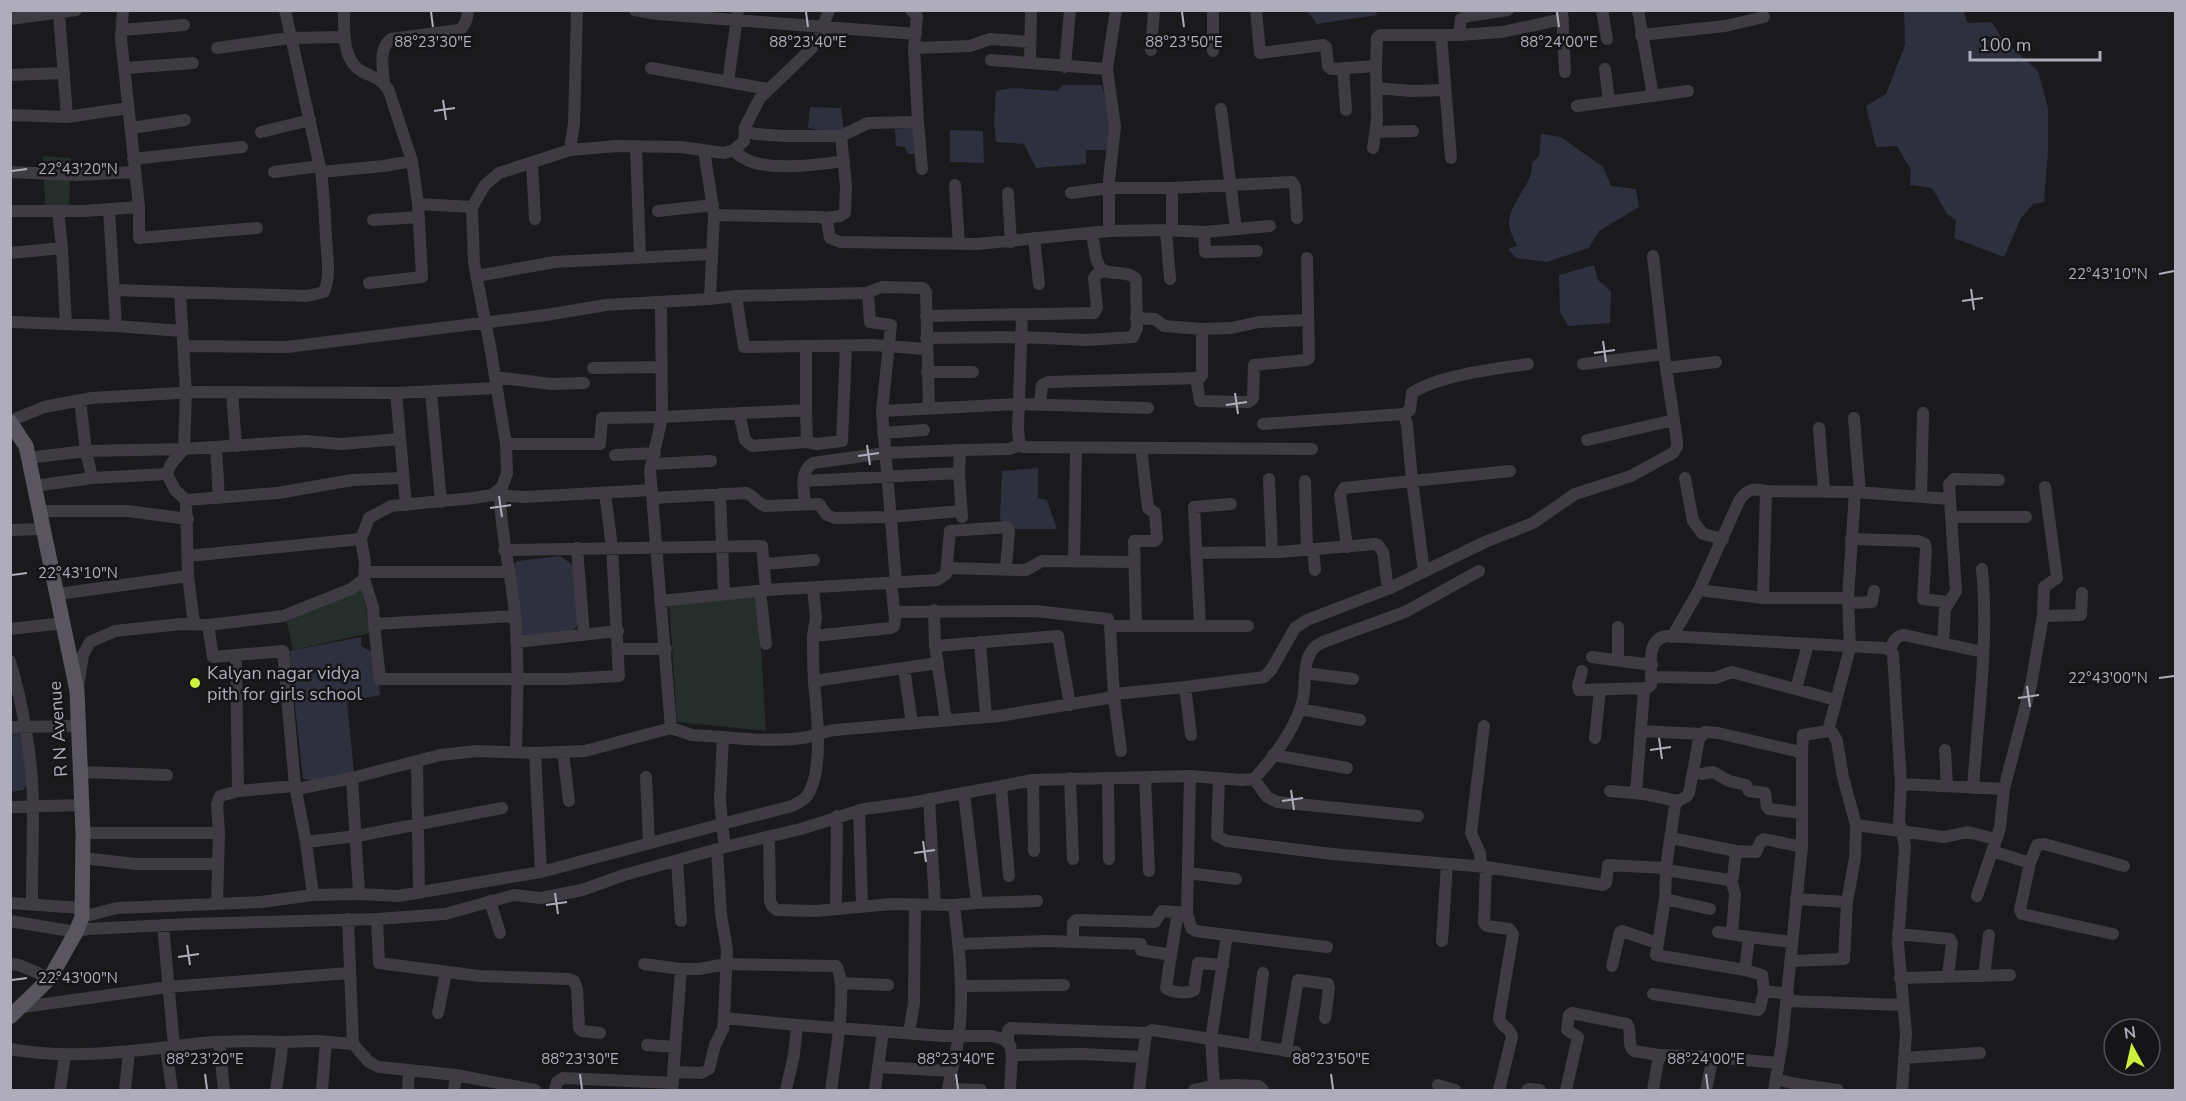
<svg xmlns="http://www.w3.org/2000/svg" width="2186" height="1101" viewBox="0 0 2186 1101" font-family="'Nunito Sans',sans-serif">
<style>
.green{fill:#252e2b}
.water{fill:#2f303f}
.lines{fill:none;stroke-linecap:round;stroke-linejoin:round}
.minor{stroke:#3e3c42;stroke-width:12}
.major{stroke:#59565f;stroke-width:15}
.ticks{fill:none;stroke:#afacbb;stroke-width:2}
.poi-dot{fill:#cfef3e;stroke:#151416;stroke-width:2}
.labels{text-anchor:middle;stroke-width:5;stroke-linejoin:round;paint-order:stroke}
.poi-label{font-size:18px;fill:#afacbb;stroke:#151416;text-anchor:start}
.street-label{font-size:18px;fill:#afacbb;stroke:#151416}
.ticks-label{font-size:15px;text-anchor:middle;fill:#afacbb;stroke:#151416;stroke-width:5;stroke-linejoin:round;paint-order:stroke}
</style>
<rect width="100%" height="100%" fill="#1a191b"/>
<path class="green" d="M43 156 71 158 69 206 45 205Z
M362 587 371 633 293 650 286 619Z
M758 594 766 731 677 722 669 604Z"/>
<path class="water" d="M1307 11H1376L1377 15 1317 24Z
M1904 11H1964L1967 23 1992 22 2002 39 2038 71 2048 108V151L2044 202 2033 204 2021 218 2004 257 1954 238 1956 220 1947 214 1932 188 1910 185 1911 170 1897 146 1876 147 1866 106 1886 94 1905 45Z
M1063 85H1102L1110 116 1111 150H1086V164L1036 168 1024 144 996 142 994 123 996 91 1012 88 1057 91Z
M810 107 841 108 844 131 831 132 808 128Z
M915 128 920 154H908L905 147 896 146 895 129Z
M950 130 983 131 984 163 950 162Z
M1541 134 1561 137 1603 167 1611 186 1636 189 1639 207 1599 231 1589 248 1547 262 1516 258 1508 249 1517 246C1514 239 1509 230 1509 223 1510 201 1533 185 1532 163L1539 156Z
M1594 265 1598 280 1611 291 1610 323 1568 326 1560 312 1559 275Z
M1038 468V498L1047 500 1057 529H1009L1000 519 1002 471Z
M560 556 573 565 582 619 572 632 521 635 513 565 517 561Z
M361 637V646L375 653 380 695 347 702 354 772 320 781 303 779 289 651Z
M13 730 27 739 31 779 23 790 11 792 10 731Z"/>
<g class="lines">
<path class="minor" d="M285 10 321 172 384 166 412 161
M344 10C344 30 342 62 363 72 375 78 382 79 389 91L412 161 418 204 472 207
M635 10 657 14 916 34
M911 10 917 16 914 48 918 122
M1031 10 1030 63 1107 69
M1213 10V51
M1256 10 1260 53 1323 45 1326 47 1328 66 1331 69 1376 66 1377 38 1380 35H1459L1502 32 1563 19
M1562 10 1565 72
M1602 10 1607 39
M1638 10 1653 96
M10 19 76 10
M122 30 184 25
M1441 35 1451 158
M1459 35 1461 19 1468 16 1508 10
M1641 35 1725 26 1764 17
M217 48 289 38 345 37
M914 48 970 46 990 39 1030 42
M1151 50 1154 10
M991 60 1030 63
M1065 67 1070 10
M126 68 193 63
M651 68 768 89
M1343 68 1346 110
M1605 69 1609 102
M10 75 64 73
M384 82C383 67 378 49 391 39L459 30C466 26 467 18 468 10
M728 82 738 10
M1377 88 1411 91 1445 90
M1577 106 1688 91
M1221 109 1236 229
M10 115 67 117 59 13
M67 117 128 108
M131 128 185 120
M745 131 756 134 784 136H841L868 123 918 122 922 169
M261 132 310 120
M1375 132 1413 131
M636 147 640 257
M1373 148 1377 120 1376 66
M570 150 574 123 577 10
M704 150 714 215
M734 150C753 175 816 165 844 161
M133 159 242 147
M532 163 535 219
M10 172 77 175 135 172
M274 172 320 166
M955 185 959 244
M1172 188V230
M1008 193 1011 242
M1071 193 1108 188H1172L1292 182 1295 187 1297 218
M139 207V238L257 228
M10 211H84L139 207 121 38 123 10
M658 211 713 205
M826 218 840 216 845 213 846 186 841 136
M373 220 419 217
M1166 230 1170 279
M1109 231V180L1115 126 1107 69 1116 10
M1204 232 1205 252 1257 251
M1034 238 1039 284
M62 248 66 324
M10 253 62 248 58 211
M477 276 555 262 712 254
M369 283 422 277 418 204
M114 290 307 296 324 292C331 275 327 257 326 239 325 217 324 194 321 172
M180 293 186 393 184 449 171 464 167 474 175 490 186 500 188 576 194 624
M868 293 870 322 891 325 882 411 896 582
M736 296 866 293 882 287 923 288 926 292 929 408
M661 303 662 417 806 410V346
M1022 315 1018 428 1019 441 1023 447 1312 449
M926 316 1094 313 1097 307 1094 278 1096 275 1103 271
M1136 318 1155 319 1164 326 1202 329 1231 328 1259 322 1308 320
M10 322 116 326 109 209
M116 326 182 331
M926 338 1021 337 1087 340 1133 337 1137 328 1136 279C1126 269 1111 277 1100 268L1096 258 1092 233
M183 346 287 347 546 315 606 305 710 299
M926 349 872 345 744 347 736 296 710 299 714 215 822 217 827 221 830 238 840 242 977 244 1109 231 1166 230 1204 232 1270 226
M1583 364 1664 354
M593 368 661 367
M1666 368 1716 362
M927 372H973
M495 377 551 384 584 383
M1196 378 1200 401 1249 402 1253 398 1254 365 1306 360 1309 358 1307 258
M232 392 236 446
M431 392 441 502
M396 393 406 505
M80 400 86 451 92 478
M1040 404 1042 385 1048 382 1200 378 1202 375V329
M806 410 807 442 817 444 842 441 846 346
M882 411 1018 404 1148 408
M739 413 745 440 752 446 807 442
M1404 414 1410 410 1412 393C1439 375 1495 369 1528 364
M1854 418 1860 492
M10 421 44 407 92 398 196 392 396 393 496 388
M1263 424 1404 414 1407 425 1412 480 1424 572
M1819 428 1824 491
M883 433 924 430
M1587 440 1674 420
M216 447 219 498
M615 455 655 453
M28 458 86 451 184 449 305 441 341 444 400 439
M653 464 711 461
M1685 478 1693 521 1703 534 1723 539
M1269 479 1272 552
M804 481 959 473
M1305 481 1307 550
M34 486 92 478 167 474
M720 494 724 594
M493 495 525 497 652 490
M500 497C501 537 512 576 515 616 519 661 517 706 516 751
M1921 497 1923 413
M653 498 746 493C755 496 756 503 765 506L819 504 827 515 835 518 889 517 961 511
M186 500 278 493 352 480 403 478
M805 504C804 490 799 472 813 463L885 453 960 450
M40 511H128L188 519
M962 517 959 473 960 450 1009 449 1020 445
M1951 517H2026
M10 530 43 529
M1851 539 1918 541 1925 544 1926 550 1923 599 1947 602
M1347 547 1340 495 1344 488 1510 471
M577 548 584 635
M1313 549 1315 570
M504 550 762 546 766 590 937 580 946 574 950 531 1007 527 1009 532 1006 568
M1196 553 1280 552 1375 544 1378 545 1383 552 1388 589
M188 556 361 539
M1074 562 1076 448
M764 564 814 560
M947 568 1021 570H1026L1042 561 1134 562
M365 572H509
M364 579 373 607 374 624 515 616
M1699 590 1763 598H1848L1855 492
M760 591 766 644
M58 594 188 576
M1763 598 1766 491
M660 601 766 590
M1849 603 1872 602 1874 591
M934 610 935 646 946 721
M895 612 1035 611 1108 619 1110 626 1114 697 1121 751
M2043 616 2081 615 2082 593
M374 624 380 679H567L619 676 612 547 605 493
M208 625 213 657 283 651 295 786 238 791 236 656
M1136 625 1134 541H1155L1157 539 1155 513 1148 508 1141 448
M1200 625 1194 507 1231 504
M1110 626H1248
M1618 627V659
M10 629 64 623
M813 636 816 618 813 588
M1672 637 1699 590 1739 501C1746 489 1754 488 1766 491L1855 492 1950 499
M516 642 618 631
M980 642 986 717
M1943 643 1945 609 1956 591 1949 484 1954 479 1999 480
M935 646 1058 636 1070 705
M618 649H666
M1890 650C1893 642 1895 636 1904 635L1983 652
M1592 657 1652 665
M10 661C23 705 33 761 33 807 33 839 32 872 32 904
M904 668 912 724
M1582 671 1578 686 1579 690 1647 688 1651 685C1652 667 1645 639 1667 636L1884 648 1890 650 1893 654 1901 784 1899 821 1905 846 1898 944 1906 1033 1902 1090
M1305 673 1353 679
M1651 677 1715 678 1732 672 1836 700
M814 681 938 663
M78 687 83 655 90 642 115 631 181 624 208 625 283 616 351 589 364 579 365 563 361 539 369 518 391 506 473 498 492 495 502 487 507 473 506 444 490 346 474 263 472 207 485 185 499 173 570 150 617 146 681 147 724 153 734 150 744 141 745 127 760 98 811 49 818 39 829 10
M1185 687 1191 735
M1796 689 1808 644
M1114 694 1185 687 1264 677 1271 670 1295 628 1307 620 1388 589 1485 542 1533 523 1575 494 1631 476 1673 453 1677 447V441L1664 354 1653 256
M1300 709 1360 720
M10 727 79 726
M671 728 692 735 723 737
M1641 731 1701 734
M1828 731 1850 648 1848 598
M1595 738 1600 690
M1945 750 1947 786
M563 752 569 801
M535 753 541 872
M1273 755 1347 768
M417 762 419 893
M81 772 167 775
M1694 772 1702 774 1713 772 1729 781 1746 785 1749 791 1765 793 1767 807 1769 809 1802 813
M1190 776 1187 913 1191 928 1196 931 1227 935 1211 1039 1296 1052
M646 777 649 843
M1145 777 1149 871
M352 778 359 894 398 896 541 872 722 824 720 799 723 737C751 740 780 742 808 737 817 735 825 731 835 730L999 716 1114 697
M1070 778 1073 859
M1219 778 1217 836 1227 841 1332 854 1486 867 1603 885 1606 883 1608 865 1666 868
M1108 779 1109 859
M1254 779 1267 797 1277 802 1418 816
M1033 780 1034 851
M1901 784 2004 789
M1001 787 1009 876
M1973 788C1978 716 1989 641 1982 569
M297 789 352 778 440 755 477 751 535 753 585 751 671 728 650 471 662 417 602 418 600 444H506
M1610 791 1644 794 1678 801
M964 793 977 903 1037 901
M1636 793 1644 690
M929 799 935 904
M10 807 82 805
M859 810 862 906
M1856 825 1944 837 1968 832 1995 839
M83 833H219
M769 837 770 901 772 906 777 910 815 911 892 904 954 905
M306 842 357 836 502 808
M725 847 722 824 792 806C797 803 803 801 807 796 824 772 817 711 814 683 813 667 813 652 813 636L891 628 894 626 895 618 891 582
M717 849 721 914 727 950 724 1018 797 1025
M1736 851 1756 852 1761 841 1764 839 1802 847
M1992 851 2030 863 2020 910 2022 914 2113 934
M83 858 136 864H218
M677 861 681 921
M2030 863 2037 845 2044 844 2124 866
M1481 866 1480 853 1471 833 1484 726
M1486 867 1484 923 1487 926 1509 929 1513 934 1499 1018C1500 1027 1511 1027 1512 1037L1499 1090
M1666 870 1729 880 1733 877 1736 851 1671 838
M1188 873 1236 879
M1731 879 1735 894 1732 934
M313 895 359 894
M1977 896 2000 828 2004 789 2031 685 2043 616 2044 587 2057 578 2045 487
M1665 899 1710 909
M1796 899 1847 902 1855 858 1856 825 1843 777 1837 741 1832 732 1828 731 1803 735 1802 755
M490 901 500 933
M10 903 82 908
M217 903 219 833 217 804 220 796 238 791
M977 903 954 905C959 947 964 991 959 1034 957 1053 951 1071 948 1089L981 1090
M836 909 837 816
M82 917 117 908 261 902 313 895 306 842 295 786
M348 919 353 1044 369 1062 379 1067 456 1075
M377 919 379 963 479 976 569 979 574 981 577 989 579 1028 582 1031 600 1033
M10 921 76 932 87 929 190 924 377 919 445 914 514 895 541 898 582 890 624 875 725 847 801 829 864 809 910 803 1033 780 1190 776 1241 780 1254 779C1274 757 1296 729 1303 699 1307 678 1300 652 1323 642L1405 612 1479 571
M163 925 174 1047
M1718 932 1749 937
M1898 934 1950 939 1952 943 1948 976
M1227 935 1327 947
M1442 941 1447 864
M1073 942V923L1076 920 1155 922 1162 911 1187 913
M958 944 1044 941 1141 944V950L1171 955 1166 988C1173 993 1187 994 1194 990L1198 963 1223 965
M1171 955 1178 912
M1791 961 1844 959 1847 902
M10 964 19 965 50 978
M644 964 681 969H699L726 964 836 966C849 983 834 1067 831 1090
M1612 966 1620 932 1622 931 1657 943
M1745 970 1762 975 1764 991 1788 994
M1984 976 1989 935
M1900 978 2010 975
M841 983 888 985
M961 986 1064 985
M1653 994 1758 1010 1760 1008 1764 991
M1787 1001 1903 1005
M23 1007 168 987 350 973
M438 1013 446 972
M909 1033 914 1003 915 905
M219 1042 224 1090
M282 1042 317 1041 353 1044
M1008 1043V1030L1011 1028 1146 1033
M647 1045 675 1047
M1254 1046 1263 973
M166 1048 172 1090
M10 1049C74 1061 140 1050 203 1043 229 1040 256 1041 282 1042L281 1057 276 1090
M1286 1051 1298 980 1328 984 1329 988 1325 1018
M1713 1057 1778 1063
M1904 1058 1980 1053
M878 1067 951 1071
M674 1072 701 1073 709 1069 715 1045 723 1029 724 1018
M1776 1079 1796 1084 1838 1090
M1236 1085 1259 1086 1263 1090
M1438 1085 1455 1090
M60 1090 65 1055
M125 1090 129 1051
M322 1090 326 1042
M408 1090 409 1071
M454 1090 456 1075 535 1090
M555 1090 557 1082 563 1078 673 1083
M672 1090 681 969
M786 1090 794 1055 797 1025 943 1036H992L1003 1039 1010 1045 1012 1055
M875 1090 883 1031
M1010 1090 1012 1055 1083 1054 1143 1057 1146 1033 1152 1030 1211 1039 1214 1086 1236 1085V1090
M1139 1090 1143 1057
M1194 1090 1214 1086
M1527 1090 1529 1089 1540 1090
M1566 1090 1578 1037 1567 1030 1569 1015 1572 1013 1627 1024C1633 1032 1626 1045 1634 1051L1659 1055 1713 1057 1706 1090
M1653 1090 1659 1055
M1774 1090 1782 1043 1802 847V755L1796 751 1718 733 1705 732 1699 739 1689 793 1686 797 1678 801 1675 805 1666 868 1665 899 1656 955 1745 970 1749 937 1792 942"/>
<path class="major" d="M10 422 26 446 77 691 83 833 82 917 76 932 50 978 10 1017"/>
</g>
<path class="ticks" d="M431 12 433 27M806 12 808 27M1182 12 1184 27M1557 12 1559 27M443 100 446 120M434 111 455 108M12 171 27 169M2159 274 2174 271M1971 289 1974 310M1962 301 1983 298M1603 341 1606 362M1594 353 1615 350M1235 393 1238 414M1226 405 1247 402M867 445 870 465M858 456 879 453M499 496 502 517M490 508 511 505M12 575 27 573M2159 678 2174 676M2027 686 2030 707M2018 698 2039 695M1659 738 1662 759M1650 750 1671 747M1291 790 1294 810M1282 801 1303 798M923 841 926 862M914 853 935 850M555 893 558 914M546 905 567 902M187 945 190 965M178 957 199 954M12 980 27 978M205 1074 207 1089M580 1074 582 1089M956 1074 958 1089M1331 1074 1333 1089M1706 1074 1708 1089"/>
<circle class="poi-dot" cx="195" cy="683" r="6"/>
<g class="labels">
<g class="poi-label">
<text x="207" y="679">Kalyan nagar vidya<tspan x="207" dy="21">pith for girls school</tspan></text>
</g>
<g class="street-label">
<text transform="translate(58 729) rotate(-94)" y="6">R N Avenue</text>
</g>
</g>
<g class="ticks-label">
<text x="433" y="47">88°23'30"E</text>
<text x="808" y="47">88°23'40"E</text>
<text x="1184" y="47">88°23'50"E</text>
<text x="1559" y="47">88°24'00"E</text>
<text x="78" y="174">22°43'20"N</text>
<text x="2108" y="279">22°43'10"N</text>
<text x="78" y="578">22°43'10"N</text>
<text x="2108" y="683">22°43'00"N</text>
<text x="78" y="983">22°43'00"N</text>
<text x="205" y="1064">88°23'20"E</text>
<text x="580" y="1064">88°23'30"E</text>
<text x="956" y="1064">88°23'40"E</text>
<text x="1331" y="1064">88°23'50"E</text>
<text x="1706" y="1064">88°24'00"E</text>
</g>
<rect width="2186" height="1101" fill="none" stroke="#afacbb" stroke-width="24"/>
<g transform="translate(2132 1047) rotate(352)"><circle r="28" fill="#151416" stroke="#535158" stroke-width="1.5"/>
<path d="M0-4.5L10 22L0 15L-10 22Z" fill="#cfef3e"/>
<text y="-9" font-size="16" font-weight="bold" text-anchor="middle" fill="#afacbb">N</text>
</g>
<path d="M1970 51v9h130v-9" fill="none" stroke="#afacbb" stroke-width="3"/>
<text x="1979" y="51" font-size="18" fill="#afacbb" stroke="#151416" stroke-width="4.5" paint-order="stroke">100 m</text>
</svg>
